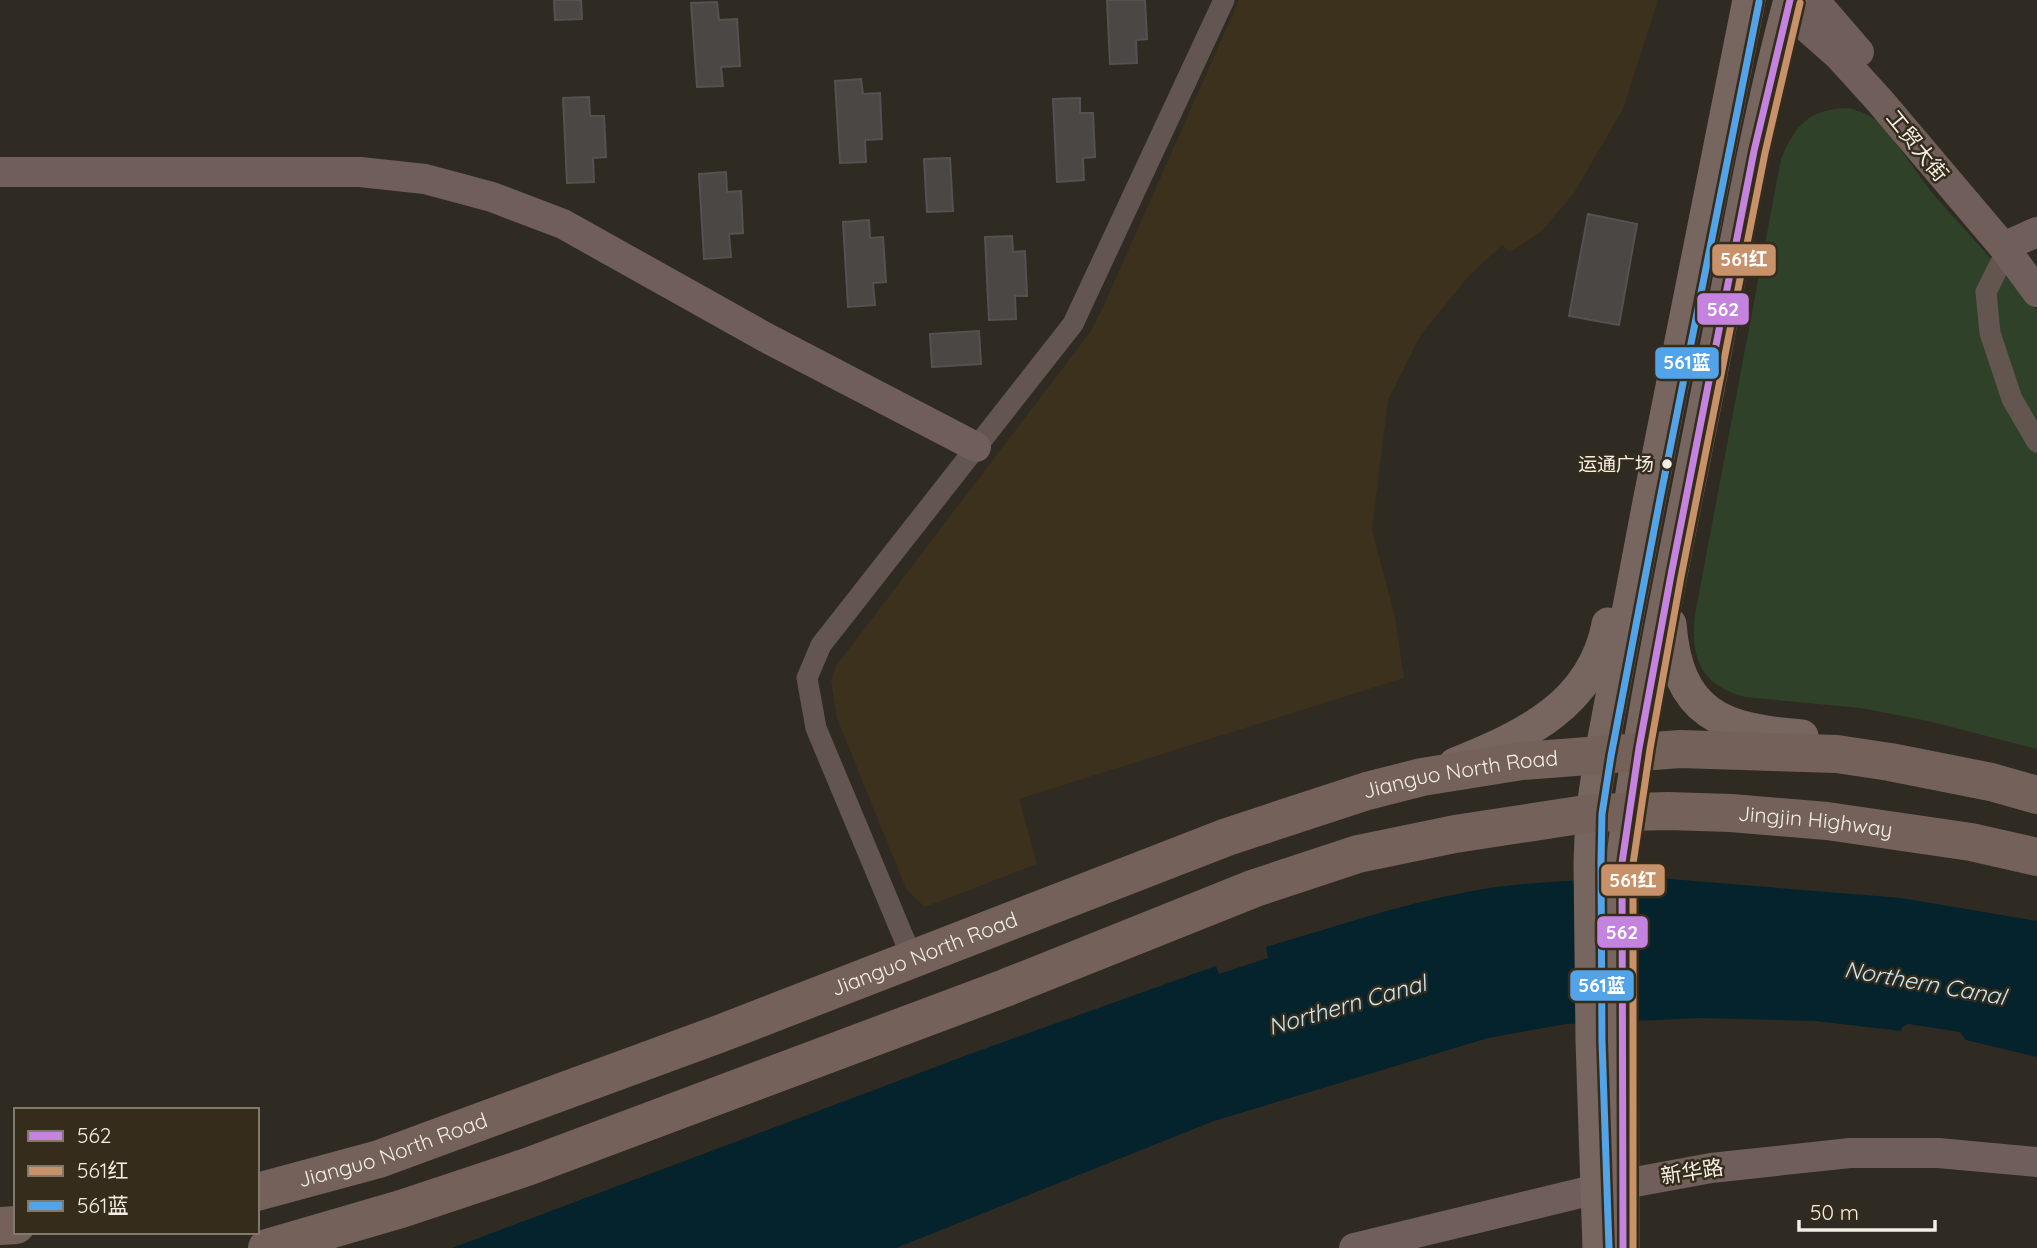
<svg xmlns="http://www.w3.org/2000/svg" width="2037" height="1248" viewBox="0 0 2037 1248" font-family="Quicksand,'Noto Sans SC',sans-serif">
<style>
.built{fill:#3c311c}
.green{fill:#2f4128}
.water{fill:#04232d}
.building{fill:#4a4744;stroke:#555150;stroke-width:2}
.lines{fill:none;stroke-linecap:round;stroke-linejoin:round}
.street{stroke:#635651;stroke-width:21}
.secondary{stroke:#6f5e59;stroke-width:30}
.primary{stroke:#77655f;stroke-width:33}
.highway{stroke:#73615a;stroke-width:38}
.bus-1-casing{stroke:#352c1c;stroke-width:12}
.bus-2-casing{stroke:#352c1c;stroke-width:12}
.bus-3-casing{stroke:#352c1c;stroke-width:12}
.bus-1{stroke:#c483df;stroke-width:7}
.bus-2{stroke:#c7916a;stroke-width:7}
.bus-3{stroke:#53a3e8;stroke-width:7}
.bus-dot{fill:#f4efe4;stroke:#352c1c;stroke-width:2.5}
.labels{text-anchor:middle;stroke-width:5;stroke-linejoin:round;paint-order:stroke}
.bus-label{font-size:19px;fill:#f4efe4;stroke:#352c1c;text-anchor:end}
.street-label{font-size:21px;fill:#f4efe4;stroke:#352c1c}
.water-label{font-size:23px;font-style:italic;fill:#c6e9f9;stroke:#352c1c}
.line-badge{stroke:#352c1c;stroke-width:2.5}
.badge-label{font-size:19px;text-anchor:middle;font-weight:bold;fill:#fff}
</style>
<rect width="100%" height="100%" fill="#2f2b22"/>
<path class="built" d="M1239 0H1658L1623 109 1574 193 1542 231 1510 252 1502 245 1468 277 1420 336 1388 400 1372 530 1395 617 1404 678 1019 799 1037 864 925 907 906 889 837 718 831 680 836 666 1091 331 1104 305Z"/>
<path class="green" d="M1849 108 1864 113 1881 123 1933 194 2037 310V749L1928 721 1861 708 1745 697C1698 685 1689 653 1696 609L1781 159C1796 124 1809 109 1849 108Z"/>
<path class="water" d="M1658 878 1901 898 2037 921V1057L1966 1040 1960 1032 1908 1024 1902 1027 1901 1031 1816 1021 1701 1018 1566 1024 1488 1038 1214 1121 896 1248H452L970 1054 1216 966 1219 974 1268 958 1266 947C1331 928 1401 904 1467 892 1530 880 1594 880 1658 878Z"/>
<path class="building" d="M554 0H581L582 19 555 20Z
M1107 0H1145L1147 39 1136 40 1137 63 1110 64Z
M717 2 719 20 737 19 740 66 721 67 723 86 697 87 691 3Z
M861 79 863 94 880 93 882 139 865 140 866 162 840 163 835 81Z
M589 97 590 116H604L606 157 593 158 594 182 567 183 563 98Z
M1080 98V113H1093L1095 157 1083 158 1084 180 1057 182 1053 99Z
M950 158 953 211 927 212 924 159Z
M726 172 727 192 741 191 743 233 729 234 731 257 704 259 699 174Z
M1588 214 1637 224 1619 325 1569 316Z
M869 220 870 238 883 237 886 282 873 283 875 305 848 307 843 222Z
M1012 236 1013 252 1025 251 1027 296H1015L1016 319 989 320 985 237Z
M979 331 981 364 932 367 930 334Z"/>
<g class="lines">
<path class="street" d="M2010 244 1986 292 1990 333 2012 399 2037 442
M913 960 816 728 807 678 821 645 1073 324 1224 0"/>
<path class="secondary" d="M1814 0 1859 52
M1787 10 1838 55 1879 100 2006 250 2037 292
M0 172H360L425 179 492 197 563 224 763 336 976 447
M2010 244 2037 232
M1354 1248 1597 1189 1711 1168 1850 1153H1938L2037 1162"/>
<path class="primary" d="M1670 624C1677 714 1722 730 1802 736
M1455 764C1524 736 1593 705 1608 624
M1599 1248 1592 1041 1590 862 1592 813 1601 754 1650 497 1749 0
M1623 1248 1622 863C1642 709 1675 556 1705 404 1732 270 1754 133 1790 0"/>
<g class="highway">
<path id="s1" d="M257 1192 379 1159 719 1034 1227 837 1367 791 1422 777 1522 761 1680 749 1837 754 1890 762 1991 782 2037 795"/>
<path d="M0 1226 16 1225"/>
<path id="s2" d="M267 1248 401 1209 527 1167 1005 988 1255 888 1358 854 1455 834 1592 813 1668 811 1731 813 1827 821 1971 842 2037 857"/>
</g>
<defs>
<path id="bus-1" d="M1623 1248 1622 863 1639 748 1671 575 1754 151 1790 0"/>
<path id="bus-2" d="M1633 1248V864L1650 749 1681 577 1765 153 1800 3"/>
<path id="bus-3" d="M1609 1248 1602 1041 1601 862 1602 814 1611 756 1660 499 1759 2"/>
</defs>
<use href="#bus-1" class="bus-1-casing"/>
<use href="#bus-2" class="bus-2-casing"/>
<use href="#bus-3" class="bus-3-casing"/>
<use href="#bus-1" class="bus-1"/>
<use href="#bus-2" class="bus-2"/>
<use href="#bus-3" class="bus-3"/>
</g>
<circle class="bus-dot" cx="1667" cy="464" r="6"/>
<g class="labels">
<g class="bus-label">
<text x="1654" y="471">运通广场</text>
</g>
<g class="street-label">
<text transform="translate(1917 146) rotate(51)" y="7">工贸大街</text>
<text dy="7" stroke="none"><textPath href="#s1" startOffset="1276">Jianguo North Road</textPath></text>
<text dy="7" stroke="none"><textPath href="#s2" startOffset="1622">Jingjin Highway</textPath></text>
<text dy="7" stroke="none"><textPath href="#s1" startOffset="709">Jianguo North Road</textPath></text>
<text dy="7" stroke="none"><textPath href="#s1" startOffset="142">Jianguo North Road</textPath></text>
<text transform="translate(1692 1172) rotate(-9)" y="7">新华路</text>
</g>
<g class="water-label">
<text transform="translate(1925 983) rotate(10)" y="8">Northern Canal</text>
<text transform="translate(1347 1005) rotate(-16)" y="8">Northern Canal</text>
</g>
</g>
<g class="line-badge">
<rect x="1711" y="243" width="66" height="34" rx="7" fill="#c7916a"/>
<rect x="1696" y="292" width="54" height="34" rx="7" fill="#c483df"/>
<rect x="1654" y="346" width="66" height="34" rx="7" fill="#53a3e8"/>
<rect x="1600" y="863" width="66" height="34" rx="7" fill="#c7916a"/>
<rect x="1596" y="915" width="53" height="34" rx="7" fill="#c483df"/>
<rect x="1569" y="969" width="66" height="33" rx="7" fill="#53a3e8"/>
</g>
<g class="badge-label">
<text x="1744" y="266">561红</text>
<text x="1723" y="316">562</text>
<text x="1687" y="369">561蓝</text>
<text x="1633" y="887">561红</text>
<text x="1622" y="939">562</text>
<text x="1602" y="992">561蓝</text>
</g>
<rect x="14" y="1108" width="245" height="126" fill="#352c1c" stroke="#817a6c" stroke-width="2"/>
<rect x="28" y="1131" width="35" height="10" fill="#c483df" stroke="#817a6c" stroke-width="2"/>
<text x="77" y="1143" font-size="21" fill="#f4efe4">562</text>
<rect x="28" y="1166" width="35" height="10" fill="#c7916a" stroke="#817a6c" stroke-width="2"/>
<text x="77" y="1178" font-size="21" fill="#f4efe4">561红</text>
<rect x="28" y="1201" width="35" height="10" fill="#53a3e8" stroke="#817a6c" stroke-width="2"/>
<text x="77" y="1213" font-size="21" fill="#f4efe4">561蓝</text>
<path d="M1799 1220v10h136v-10" fill="none" stroke="#f4efe4" stroke-width="3.5"/>
<text x="1810" y="1220" font-size="21" fill="#f4efe4" stroke="#352c1c" stroke-width="5" paint-order="stroke">50 m</text>
</svg>
